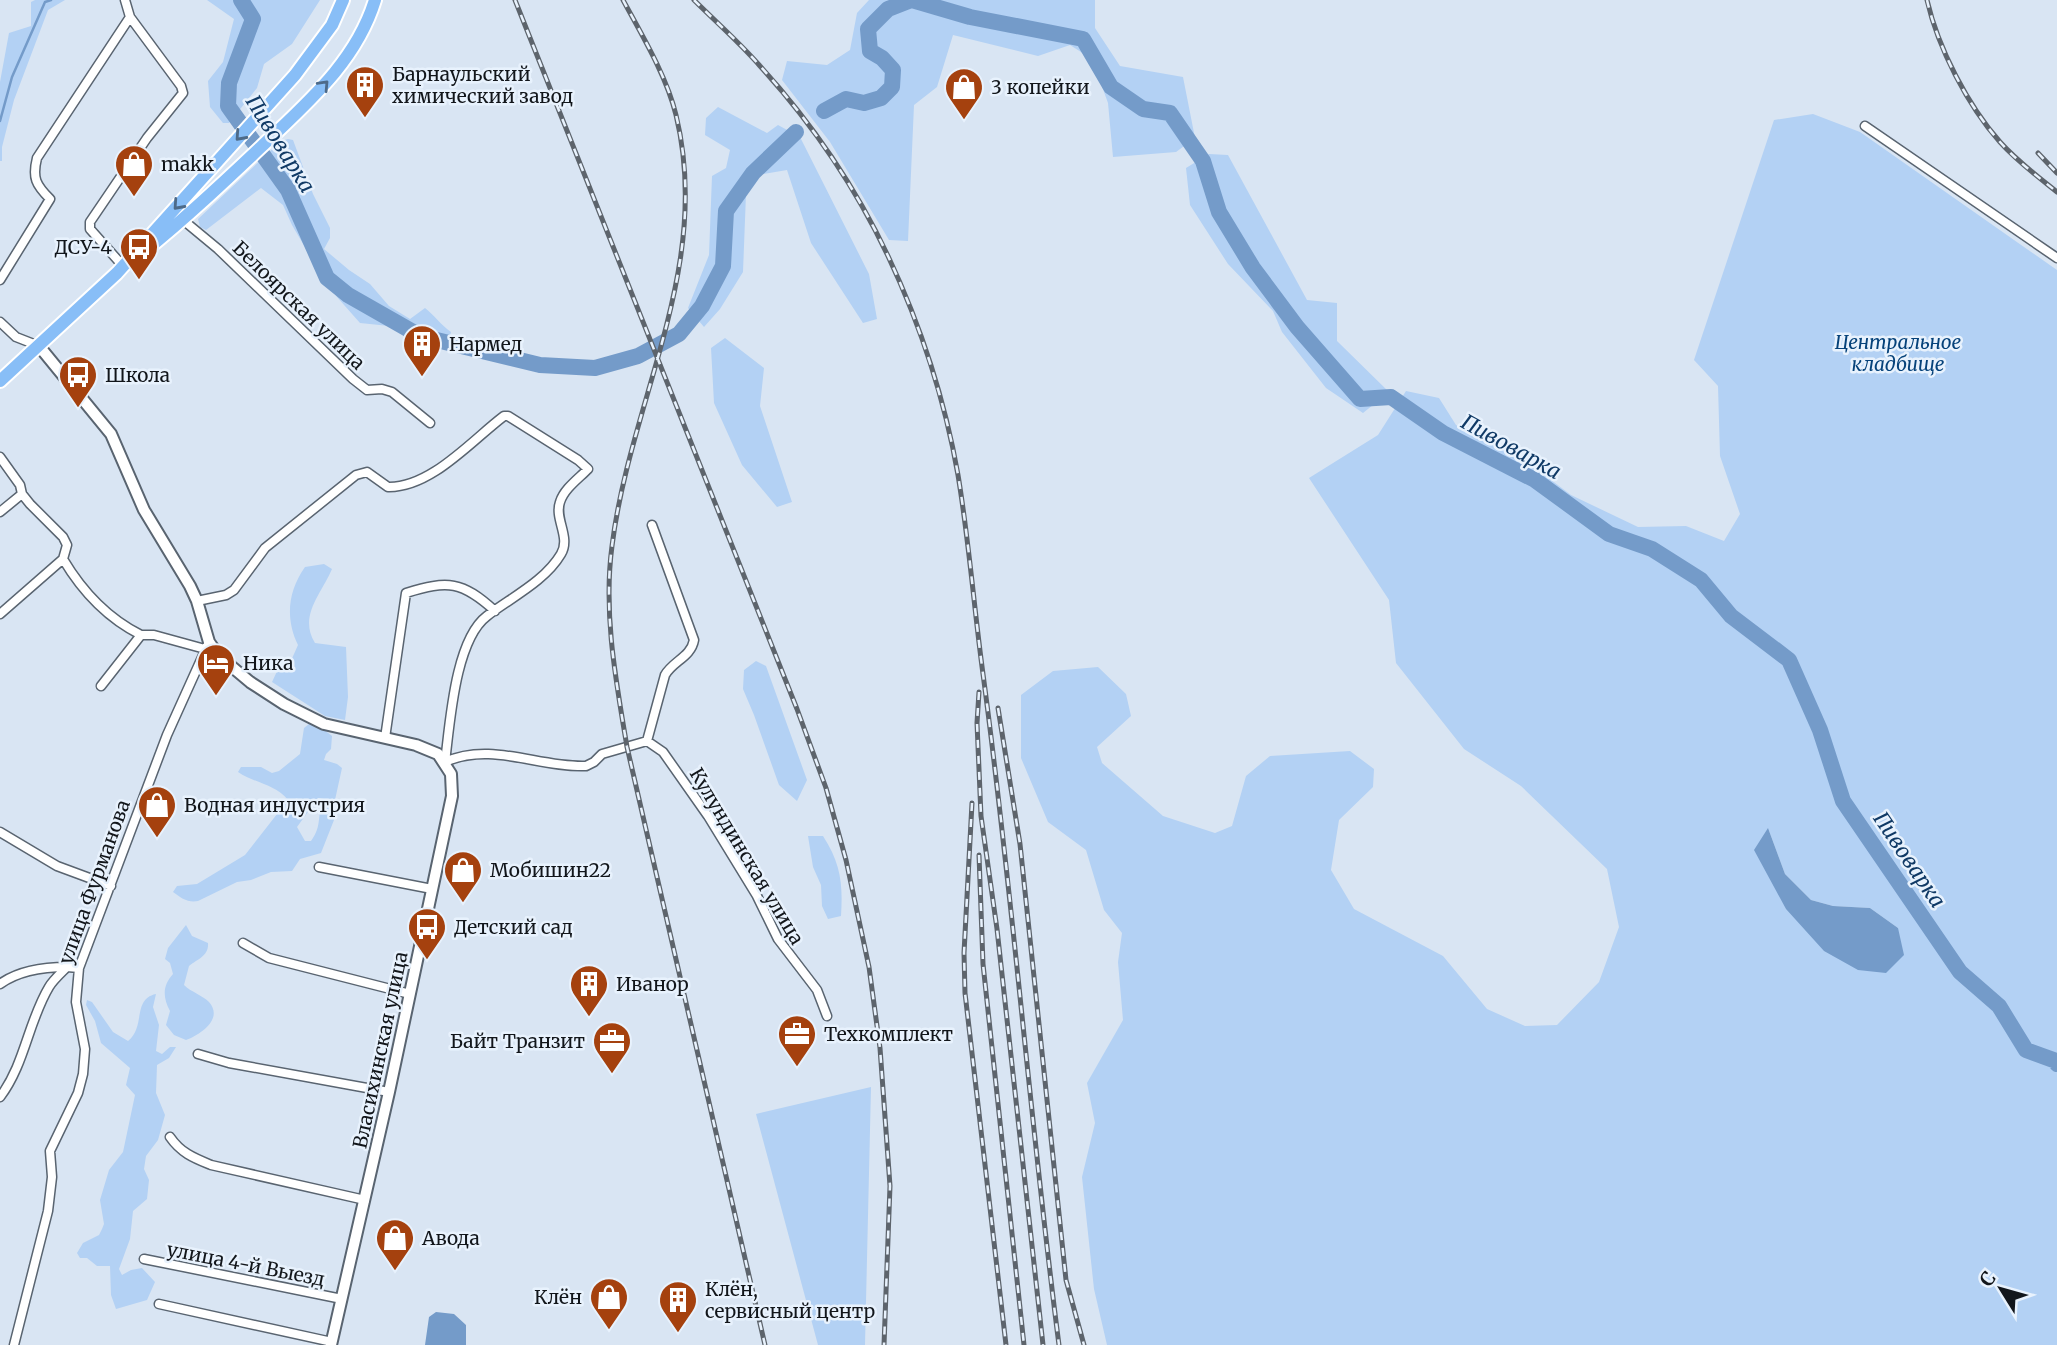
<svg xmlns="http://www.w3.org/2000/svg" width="2057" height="1345" viewBox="0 0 2057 1345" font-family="Merriweather,serif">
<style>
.green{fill:#b3d1f4;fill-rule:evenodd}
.water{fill:#749bc9}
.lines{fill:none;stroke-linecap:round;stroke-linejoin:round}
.stream{stroke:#749bc9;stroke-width:2.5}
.river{stroke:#749bc9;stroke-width:16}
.minor-casing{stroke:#596470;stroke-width:11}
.tertiary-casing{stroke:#596470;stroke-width:14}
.primary-casing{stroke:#fff;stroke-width:16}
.minor{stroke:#fff;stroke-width:8}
.tertiary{stroke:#fff;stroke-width:10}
.primary{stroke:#88bef7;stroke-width:12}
.rail-casing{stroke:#5d646c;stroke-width:5}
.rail{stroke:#e8f2fd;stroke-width:2.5;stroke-dasharray:8;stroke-linecap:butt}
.oneway{stroke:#4d6a89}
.labels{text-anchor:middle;stroke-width:5;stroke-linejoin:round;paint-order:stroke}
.poi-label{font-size:19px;fill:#12161b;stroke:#e8f2fd;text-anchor:start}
.street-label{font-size:19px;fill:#12161b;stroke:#e8f2fd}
.park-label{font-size:19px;font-style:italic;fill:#05427a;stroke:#e8f2fd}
.water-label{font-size:21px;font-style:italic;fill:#103a66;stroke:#e8f2fd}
</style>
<rect width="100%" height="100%" fill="#d9e5f3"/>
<path class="green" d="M35 0H65L48 10 14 100 2 147V161H0V82L9 33 31 26V2Z
M207 0H320L292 44 264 64 257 88 229 123H223L210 107 208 81 223 62 234 19Z
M869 0H1095V28L1120 66 1183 77 1195 138 1176 152 1113 157 1108 103 1092 59 1070 45 1038 56 953 35 937 87 914 105 908 241 889 240 830 142 782 80 787 61 827 65 850 50 857 13Z
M718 107 767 133 778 125 800 137 869 274 877 319 863 323 811 243 787 170 757 175 746 194 743 272 720 309 704 327 688 308 709 255 712 176 726 168 730 150 705 135 706 118Z
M1813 114 1860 132 2057 270V1345H1107L1094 1289 1082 1177 1095 1123 1087 1083 1123 1020 1118 962 1122 933 1104 910 1086 850 1048 822 1021 758V695L1053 671 1098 667 1126 694 1131 716 1097 747 1102 763 1163 816 1215 833 1232 826 1246 776 1270 756 1350 751 1374 769 1373 787 1339 820 1331 870 1354 909 1443 956 1487 1009 1525 1026 1557 1025 1599 982 1619 927 1607 869 1521 786 1464 749 1396 663 1389 600 1309 478 1378 435 1406 391 1439 398 1456 425 1518 455 1571 495 1638 527 1686 526 1724 541 1740 514 1720 456 1718 386 1694 360 1774 120ZM1768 828 1785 874 1811 900 1833 906 1870 908 1898 928 1786 909Z
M288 139 293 140 313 194 330 228V238L324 249 349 270 370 284 389 306 410 319 425 308C434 315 441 325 451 332L447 347 425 344 399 327 360 323 337 297 313 261 292 225 283 205 261 188 206 230 200 227 198 219 281 141Z
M1209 154 1228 155 1307 300 1337 303V341L1389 392 1363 413 1326 388 1282 332 1273 311 1228 264 1190 205 1186 168Z
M725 338 764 368 760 406 792 502 777 507 742 465 714 403 711 348Z
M324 564 332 569C322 593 298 616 315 643L346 647 348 697 345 720 325 716 272 682 280 665 290 663 298 645C285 618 288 591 305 567Z
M756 661 766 666 807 780 797 801 779 785 754 715 743 689 744 670Z
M309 724 322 728 332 736 331 749 326 754 324 760 337 764 342 768 333 809 334 820 321 853 300 859 292 871 271 872 251 880 237 882 198 901C188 903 181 898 173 892L177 886 197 884 245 855 288 800C275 784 254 783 238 772L241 767H261L272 773 279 771 300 754 304 728ZM318 798 324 799C316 815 323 825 311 841H305L297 827Z
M808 836H823C841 864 843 884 841 916L828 919 822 906 821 885 813 867Z
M186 925 192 936 208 943C209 956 198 959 189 966L184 985C191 992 202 995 209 1002 224 1019 200 1035 186 1040L174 1035 166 1025 170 1011C163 998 162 986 173 974L170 963 165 959 168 948Z
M156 994 153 1007 159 1025 156 1051 162 1054 170 1047H176L169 1058 157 1065 156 1093 165 1115 158 1140 146 1156 144 1169 149 1180 147 1199 133 1211 130 1239 119 1269 122 1275 131 1270 142 1268 155 1282 147 1300 116 1309 111 1295 110 1266H97L87 1258H80L77 1253 83 1243 99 1235 102 1229 104 1224 100 1200 109 1170 123 1152 135 1095 126 1085 130 1068 101 1043 95 1021 86 1005 87 1000 92 1002 113 1032 128 1041C146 1027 132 999 156 994Z
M871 1087 865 1345H818L756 1114Z"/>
<path class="water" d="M1768 828 1785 874 1811 900 1833 906 1870 908 1898 928 1904 955 1886 973 1858 970 1824 951 1786 909 1754 850Z
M436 1312 454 1314 466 1325V1345H425L429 1317Z"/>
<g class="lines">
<path class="stream" d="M0 121 12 77 45 2 51 0"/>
<path class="river" d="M241 0 253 19 229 83 228 106 288 190 327 278 348 295 420 336 540 365 595 368 638 356 679 334 702 306 723 266 726 211 753 173 796 132
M912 0 970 17 1083 39 1111 87 1143 109 1170 113 1203 161 1219 212 1253 268 1297 327 1360 399 1391 397 1443 433 1535 480 1609 534 1652 549 1701 580 1731 616 1789 660 1820 730 1843 801 1960 972 1999 1006 2026 1050 2056 1061 2057 1064
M824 111 846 99 864 103 881 98 892 87 893 70 882 58 870 51 868 29 888 9 911 0"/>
<defs>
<path id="minor" d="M1865 126 2057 258
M183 220 218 249 353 379 367 390 382 389 392 392 430 423
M123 266 90 229V222L147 138 183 93 181 86 130 17 125 0
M0 280 50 199C36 185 32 178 37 158L130 17
M0 322 16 337 39 346
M0 457 20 485 22 494 30 504 63 537 67 545 63 559
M0 512 22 494
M197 601 226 595 234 590 265 548 356 475 367 472 388 487C431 488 472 440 504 416H508L578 460 588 469C578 479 564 489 560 502 554 519 571 537 561 554 545 581 512 597 487 616 455 640 450 723 445 762
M0 614 63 559C82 591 107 618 141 635
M101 686 141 635H154L205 649
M385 738 406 593C448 580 462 581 495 611
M647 741 663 752 708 816 757 896 778 939 817 990 827 1016
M647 741 665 675C673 661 691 657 694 640L652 525
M445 762C491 741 539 768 586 766L594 762 602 754 647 741
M0 832 57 866 111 886
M319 867 432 889
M243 943 269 958 410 994
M0 984C18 971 45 967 67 967
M198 1054 229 1063 389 1092
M0 1097C25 1064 28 1022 49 987 53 980 61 973 67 967L79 968
M170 1137C181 1153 194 1158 211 1165L365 1200
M144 1259 342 1299
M159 1304 332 1342
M14 1345 48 1211 52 1177 50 1151 78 1093 83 1074 85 1049 76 1002 79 968 167 735 209 642"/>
<path id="tertiary" d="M39 346 111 434 144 510 190 586 197 601 209 642 219 656 250 682 284 704 324 724 416 745 438 754 451 774 452 796 389 1092 331 1345"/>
<path id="primary" d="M145 251C186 218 223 183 261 147 307 103 356 62 375 0
M0 381 117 273 295 75 332 25 343 0"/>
</defs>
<use href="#minor" class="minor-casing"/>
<use href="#tertiary" class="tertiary-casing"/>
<use href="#primary" class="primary-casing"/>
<use href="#minor" class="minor"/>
<use href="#tertiary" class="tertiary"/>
<use href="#primary" class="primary"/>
<defs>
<path id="rail" d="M515 0 797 709 826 788 846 860 869 967 880 1048 890 1186 884 1345
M623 0C642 35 667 77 676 115 713 267 630 400 612 546 603 613 616 681 627 747L765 1345
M694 0C716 22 740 43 760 66 811 122 856 188 888 256 920 324 945 401 958 475 969 541 974 608 983 674 1013 897 1030 1122 1059 1345
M1927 0C1938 48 1968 106 2000 142 2017 161 2037 176 2057 192
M2038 153 2057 173
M979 692 977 723 981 816 997 929 1043 1345
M998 708 1020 844 1066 1280 1084 1345
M972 803 964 953 965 993 1006 1345
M979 855 983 964 1024 1345"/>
</defs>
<use href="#rail" class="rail-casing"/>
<use href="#rail" class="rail"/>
</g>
<defs><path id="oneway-chevron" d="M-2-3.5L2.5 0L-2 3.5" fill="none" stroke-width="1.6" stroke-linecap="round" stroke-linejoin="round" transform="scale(1.75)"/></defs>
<g class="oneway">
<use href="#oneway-chevron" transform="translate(324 85) rotate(-47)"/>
<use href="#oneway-chevron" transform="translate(240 136) rotate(132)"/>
<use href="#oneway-chevron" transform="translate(178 205) rotate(132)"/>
</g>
<defs>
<symbol id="building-pin" viewBox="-11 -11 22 30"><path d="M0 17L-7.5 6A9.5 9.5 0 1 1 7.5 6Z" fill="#a5410e" stroke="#e8f2fd"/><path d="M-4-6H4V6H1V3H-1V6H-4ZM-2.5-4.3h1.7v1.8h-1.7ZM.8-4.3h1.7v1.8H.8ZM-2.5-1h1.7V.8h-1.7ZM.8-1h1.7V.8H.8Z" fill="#fff"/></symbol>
<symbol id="shop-pin" viewBox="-11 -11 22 30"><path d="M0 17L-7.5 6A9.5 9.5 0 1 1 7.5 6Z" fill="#a5410e" stroke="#e8f2fd"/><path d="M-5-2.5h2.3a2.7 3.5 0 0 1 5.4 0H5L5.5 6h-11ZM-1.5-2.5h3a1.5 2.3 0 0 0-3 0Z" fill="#fff"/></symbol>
<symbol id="bus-pin" viewBox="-11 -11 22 30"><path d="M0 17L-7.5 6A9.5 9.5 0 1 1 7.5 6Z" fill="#a5410e" stroke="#e8f2fd"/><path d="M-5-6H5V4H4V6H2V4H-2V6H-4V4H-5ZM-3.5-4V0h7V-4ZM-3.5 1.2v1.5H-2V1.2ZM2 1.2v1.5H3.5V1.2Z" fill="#fff"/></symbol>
<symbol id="hotel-pin" viewBox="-11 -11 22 30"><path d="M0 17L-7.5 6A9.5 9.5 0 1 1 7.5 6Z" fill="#a5410e" stroke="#e8f2fd"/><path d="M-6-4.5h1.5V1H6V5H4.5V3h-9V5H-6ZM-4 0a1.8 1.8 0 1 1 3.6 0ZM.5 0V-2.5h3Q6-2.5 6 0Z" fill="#fff"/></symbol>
<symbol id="office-pin" viewBox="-11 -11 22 30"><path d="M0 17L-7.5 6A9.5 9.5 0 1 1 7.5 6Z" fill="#a5410e" stroke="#e8f2fd"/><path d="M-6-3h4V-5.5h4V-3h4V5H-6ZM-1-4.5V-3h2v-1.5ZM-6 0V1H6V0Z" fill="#fff"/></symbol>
</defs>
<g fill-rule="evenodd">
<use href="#building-pin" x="343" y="63" width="44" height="60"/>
<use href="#shop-pin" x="942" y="65" width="44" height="60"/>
<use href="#shop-pin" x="112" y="142" width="44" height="60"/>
<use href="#bus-pin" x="117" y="225" width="44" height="60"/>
<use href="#building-pin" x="400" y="322" width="44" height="60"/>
<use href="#bus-pin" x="56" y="353" width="44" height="60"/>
<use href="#hotel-pin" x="194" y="641" width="44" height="60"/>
<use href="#shop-pin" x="135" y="783" width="44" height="60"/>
<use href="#shop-pin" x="441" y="848" width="44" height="60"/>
<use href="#bus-pin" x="405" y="905" width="44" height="60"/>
<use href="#building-pin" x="567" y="962" width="44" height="60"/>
<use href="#office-pin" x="775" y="1012" width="44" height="60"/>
<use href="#office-pin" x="590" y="1019" width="44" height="60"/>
<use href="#shop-pin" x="373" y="1216" width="44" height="60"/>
<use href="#shop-pin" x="587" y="1275" width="44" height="60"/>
<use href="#building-pin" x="656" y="1278" width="44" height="60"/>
</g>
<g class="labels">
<g class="poi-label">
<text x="392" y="81">Барнаульский<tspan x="392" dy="22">химический завод</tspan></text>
<text x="991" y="94">3 копейки</text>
<text x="161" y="171">makk</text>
<text x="112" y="254" text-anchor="end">ДСУ-4</text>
<text x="449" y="351">Нармед</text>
<text x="105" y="382">Школа</text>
<text x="243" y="670">Ника</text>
<text x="184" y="812">Водная индустрия</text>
<text x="490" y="877">Мобишин22</text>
<text x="454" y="934">Детский сад</text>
<text x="616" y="991">Иванор</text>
<text x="824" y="1041">Техкомплект</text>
<text x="585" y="1048" text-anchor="end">Байт Транзит</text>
<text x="422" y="1245">Авода</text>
<text x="705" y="1296">Клён,<tspan x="705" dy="22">сервисный центр</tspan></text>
<text x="582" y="1304" text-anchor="end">Клён</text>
</g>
<g class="street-label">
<text transform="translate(299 305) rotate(44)" y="7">Белоярская улица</text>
<text transform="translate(747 856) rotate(59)" y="7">Кулундинская улица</text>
<text transform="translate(94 882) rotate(-70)" y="7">улица Фурманова</text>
<text transform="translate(380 1050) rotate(-78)" y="7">Власихинская улица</text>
<text transform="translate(246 1264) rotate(11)" y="7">улица 4-й Выезд</text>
</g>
<g class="park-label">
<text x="1898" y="349">Центральное<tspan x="1898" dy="22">кладбище</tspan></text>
</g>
<g class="water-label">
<text transform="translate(280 144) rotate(58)" y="7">Пивоварка</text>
<text transform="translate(1511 447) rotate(29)" y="7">Пивоварка</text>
<text transform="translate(1909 860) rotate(56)" y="7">Пивоварка</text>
</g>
</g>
<g transform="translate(2001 1289) rotate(307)" stroke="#e8f2fd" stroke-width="5" paint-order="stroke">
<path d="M0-5L12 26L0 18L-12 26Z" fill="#12161b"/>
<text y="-10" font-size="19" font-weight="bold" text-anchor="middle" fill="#12161b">С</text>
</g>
</svg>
